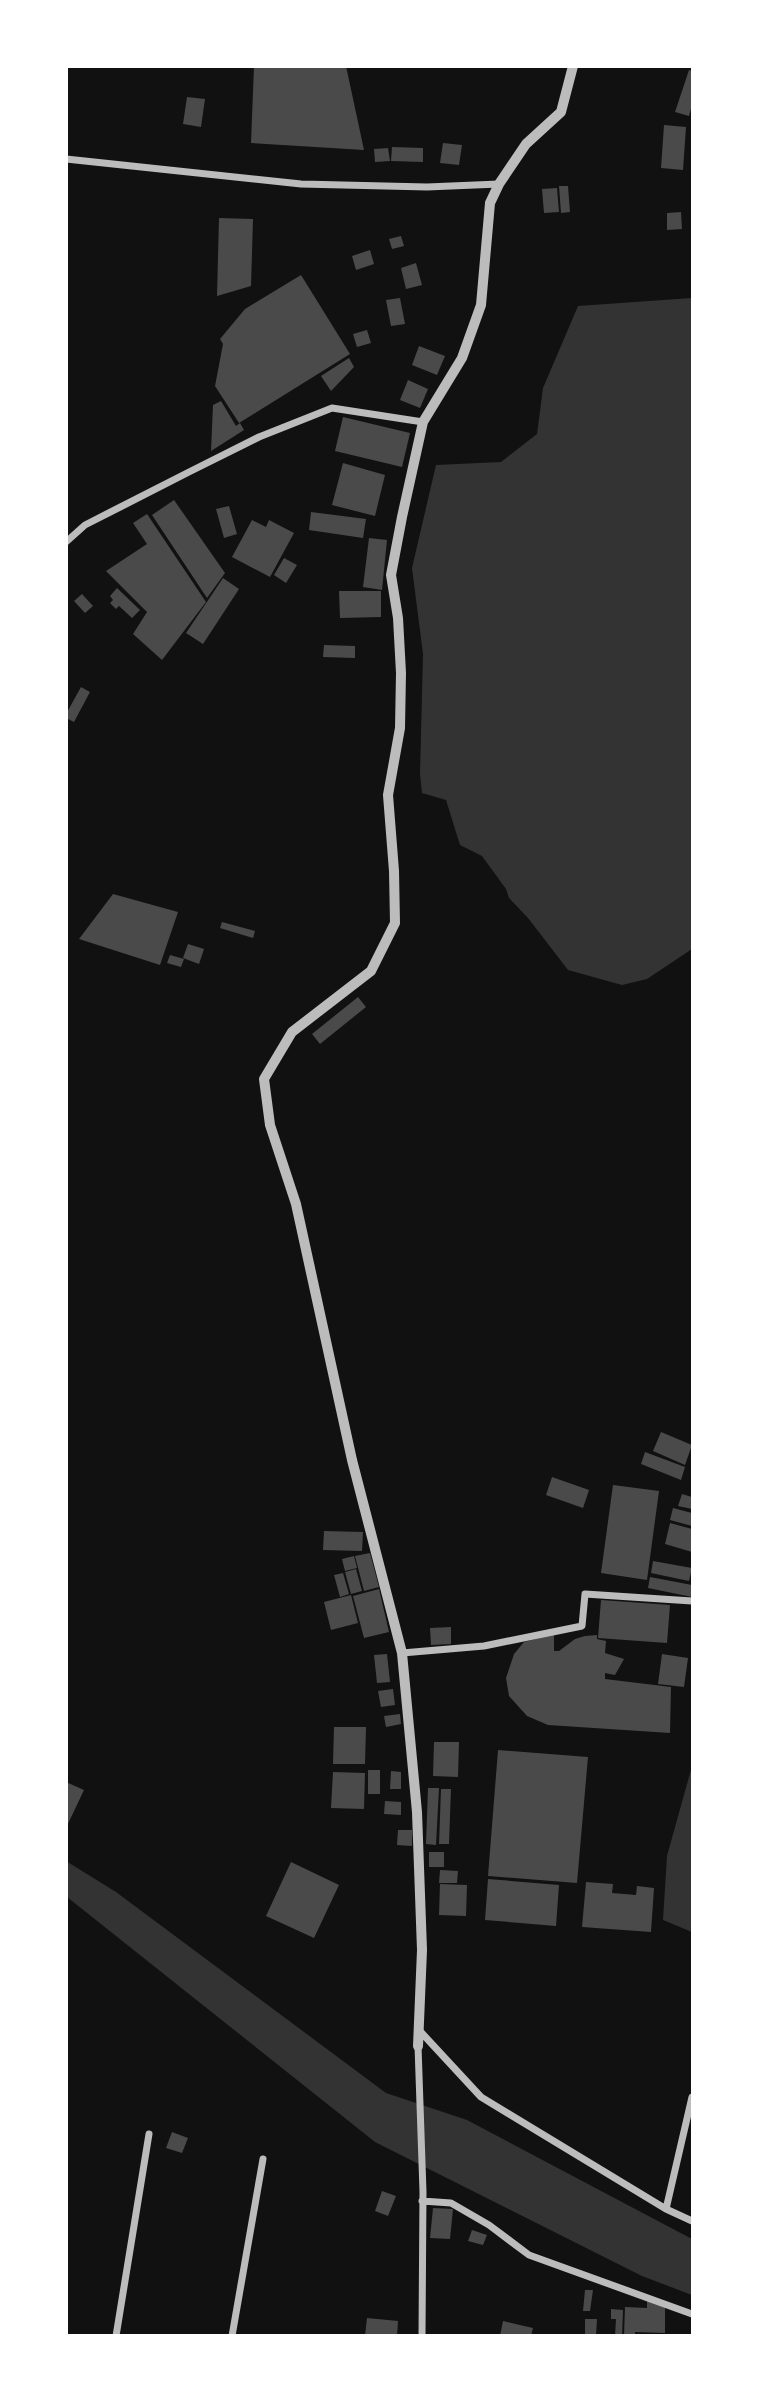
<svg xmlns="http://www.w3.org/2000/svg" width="759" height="2402" viewBox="0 0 759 2402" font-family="'Archivo Narrow',sans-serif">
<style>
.water{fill:#333}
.building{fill:#4a4a4a}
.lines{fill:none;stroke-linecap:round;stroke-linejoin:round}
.minor{stroke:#bcbcbc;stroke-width:7}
.tertiary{stroke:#bcbcbc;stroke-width:10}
</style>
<rect width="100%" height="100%" fill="#111"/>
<path class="water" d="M692 298V949L647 979 622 985 568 970 528 918 509 898 506 889 482 856 460 845 446 800 422 793 420 774 423 654 412 568 436 465 501 462 537 434 543 388 578 306Z
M692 1766V1932L663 1920 667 1856Z
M66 1861 116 1892 386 2093 467 2120 692 2239V2295L642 2276 375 2142 67 1897Z"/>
<path class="building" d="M254 66H346L364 150 251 143Z
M689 70 692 71V105L689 116 675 112Z
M187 97 205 99 201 127 183 124Z
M664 125 686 127 683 170 661 168Z
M443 143 462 145 459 165 440 163Z
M392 147 423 148V162L391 161Z
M388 148 390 161 375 162 374 149Z
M559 186H568L570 212 561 213Z
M557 188 559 212 544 213 542 189Z
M681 212 682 229 667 230V213Z
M219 218 253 219 251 286 217 296Z
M401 236 404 246 392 249 389 239Z
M370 250 374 264 356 270 352 256Z
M416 263 422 285 406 289 401 268Z
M301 275 350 354 239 423 215 386 223 344 220 339 245 309Z
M400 298 405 324 391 326 386 300Z
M367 330 371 343 357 347 353 334Z
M419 346 445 356 437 375 412 365Z
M349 358 354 367 331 391 321 376Z
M408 380 428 389 420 408 400 400Z
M221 401 236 426 240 423 244 430 211 451 213 405Z
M343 417 410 433 402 467 335 451Z
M343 463 385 475 375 516 332 505Z
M174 500 225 573 207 598 152 515Z
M229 506 237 534 224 538 216 509Z
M311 512 366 519 363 538 309 530Z
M147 514 206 602 162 660 133 634 147 612 106 571 147 544 133 523Z
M252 520 266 527 269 520 294 533 270 577 232 557Z
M369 538 387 540 382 590 363 587Z
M284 558 297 565 286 583 274 575Z
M223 578 239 589 203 644 186 633Z
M117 588 140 610 132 618 119 606 116 609 110 603 113 600 110 596Z
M339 591H381V617L340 618Z
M82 594 93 606 85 613 74 601Z
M324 645 355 646V658L323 657Z
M81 687 90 692 74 722 66 718V714Z
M113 894 178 912 160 965 79 939Z
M222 922 255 931 253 938 220 928Z
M188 944 204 949 199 964 183 958Z
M170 955 184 959 181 967 167 963Z
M358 997 366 1007 320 1044 312 1034Z
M661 1432 692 1445 685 1465 653 1451Z
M645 1452 685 1467 681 1480 641 1464Z
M552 1477 589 1490 583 1508 546 1495Z
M613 1485 659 1491 647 1580 601 1573Z
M682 1494 692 1497V1509L678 1506Z
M673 1508 692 1513V1526L670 1520Z
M670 1523 692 1529V1552L665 1544Z
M324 1531 363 1532 362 1551 323 1550Z
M370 1553 379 1587 364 1591 355 1556Z
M354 1556 357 1568 345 1571 342 1559Z
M653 1561 692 1568 689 1581 651 1573Z
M356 1569 362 1591 351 1594 345 1572Z
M343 1573 349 1594 340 1597 334 1575Z
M650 1577 692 1585V1597L648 1588Z
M379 1589 389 1632 364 1638 353 1596Z
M351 1595 358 1623 331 1630 324 1602Z
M601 1600 670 1605 667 1643 598 1638Z
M451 1627V1644L431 1645 430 1628Z
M554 1634V1651H559L575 1639 585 1636 597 1635V1639L606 1641 605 1653 624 1659 615 1675 605 1673V1679L671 1687 670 1733 548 1725 527 1716 509 1696 506 1678 514 1654 524 1642Z
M387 1654 390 1682 377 1683 374 1655Z
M662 1654 688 1658 684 1687 658 1684Z
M393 1689 395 1705 381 1707 378 1691Z
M400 1714 401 1724 386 1727 384 1716Z
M334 1727H366L365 1764H333Z
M434 1742H459L458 1777 433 1776Z
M498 1750 588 1757 577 1883 488 1876Z
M368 1770H380V1794H368Z
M391 1771 401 1772V1789H390Z
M333 1772 365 1773 364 1809 331 1808Z
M66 1782 84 1790 66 1828Z
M428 1788H439L436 1845 426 1844Z
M441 1789H451L449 1844H439Z
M385 1801 401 1802V1815L384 1814Z
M398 1830H412V1846L397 1845Z
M429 1852H444V1867H429Z
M291 1862 339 1885 314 1938 266 1916Z
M440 1870 458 1871 457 1883H439Z
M488 1879 559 1885 556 1926 485 1920Z
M586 1882 613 1884 612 1893 636 1895 637 1886 654 1888 651 1932 582 1927Z
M440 1884 467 1885 466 1916 439 1915Z
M172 2132 188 2138 182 2153 166 2148Z
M382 2191 396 2196 388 2216 375 2211Z
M433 2208 453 2209 450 2239 430 2238Z
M472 2230 487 2235 483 2245 468 2241Z
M585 2290H593L590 2311H583Z
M647 2301 665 2302V2333L635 2332V2336H624L625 2307 647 2308Z
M611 2309 623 2310 622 2336H615L616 2319H611Z
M367 2318 398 2321 397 2336H365Z
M585 2319H597L596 2336H585Z
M503 2321 533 2328 531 2336H500Z"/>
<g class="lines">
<path class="minor" d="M66 159 301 184 427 187 499 184
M66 542 85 525 189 472 259 437 332 408 423 422
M402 1653 484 1646 582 1626 585 1594 692 1601
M419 2030 481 2097 666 2209 692 2221
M418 2046 423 2192 422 2336
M422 2201 451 2203 489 2225 529 2255 692 2314
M666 2209 692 2097
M116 2336 149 2134
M232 2336 263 2159"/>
<path class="tertiary" d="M418 2046 422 1950 417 1812 402 1653 352 1460 296 1204 270 1125 264 1079 292 1032 371 971 395 923 394 871 388 795 400 728 401 673 398 618 391 575 402 517 423 422 462 358 481 305 490 203 499 184 526 144 561 112 573 66"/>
</g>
<rect width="759" height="2402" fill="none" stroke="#ffffff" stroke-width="136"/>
</svg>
